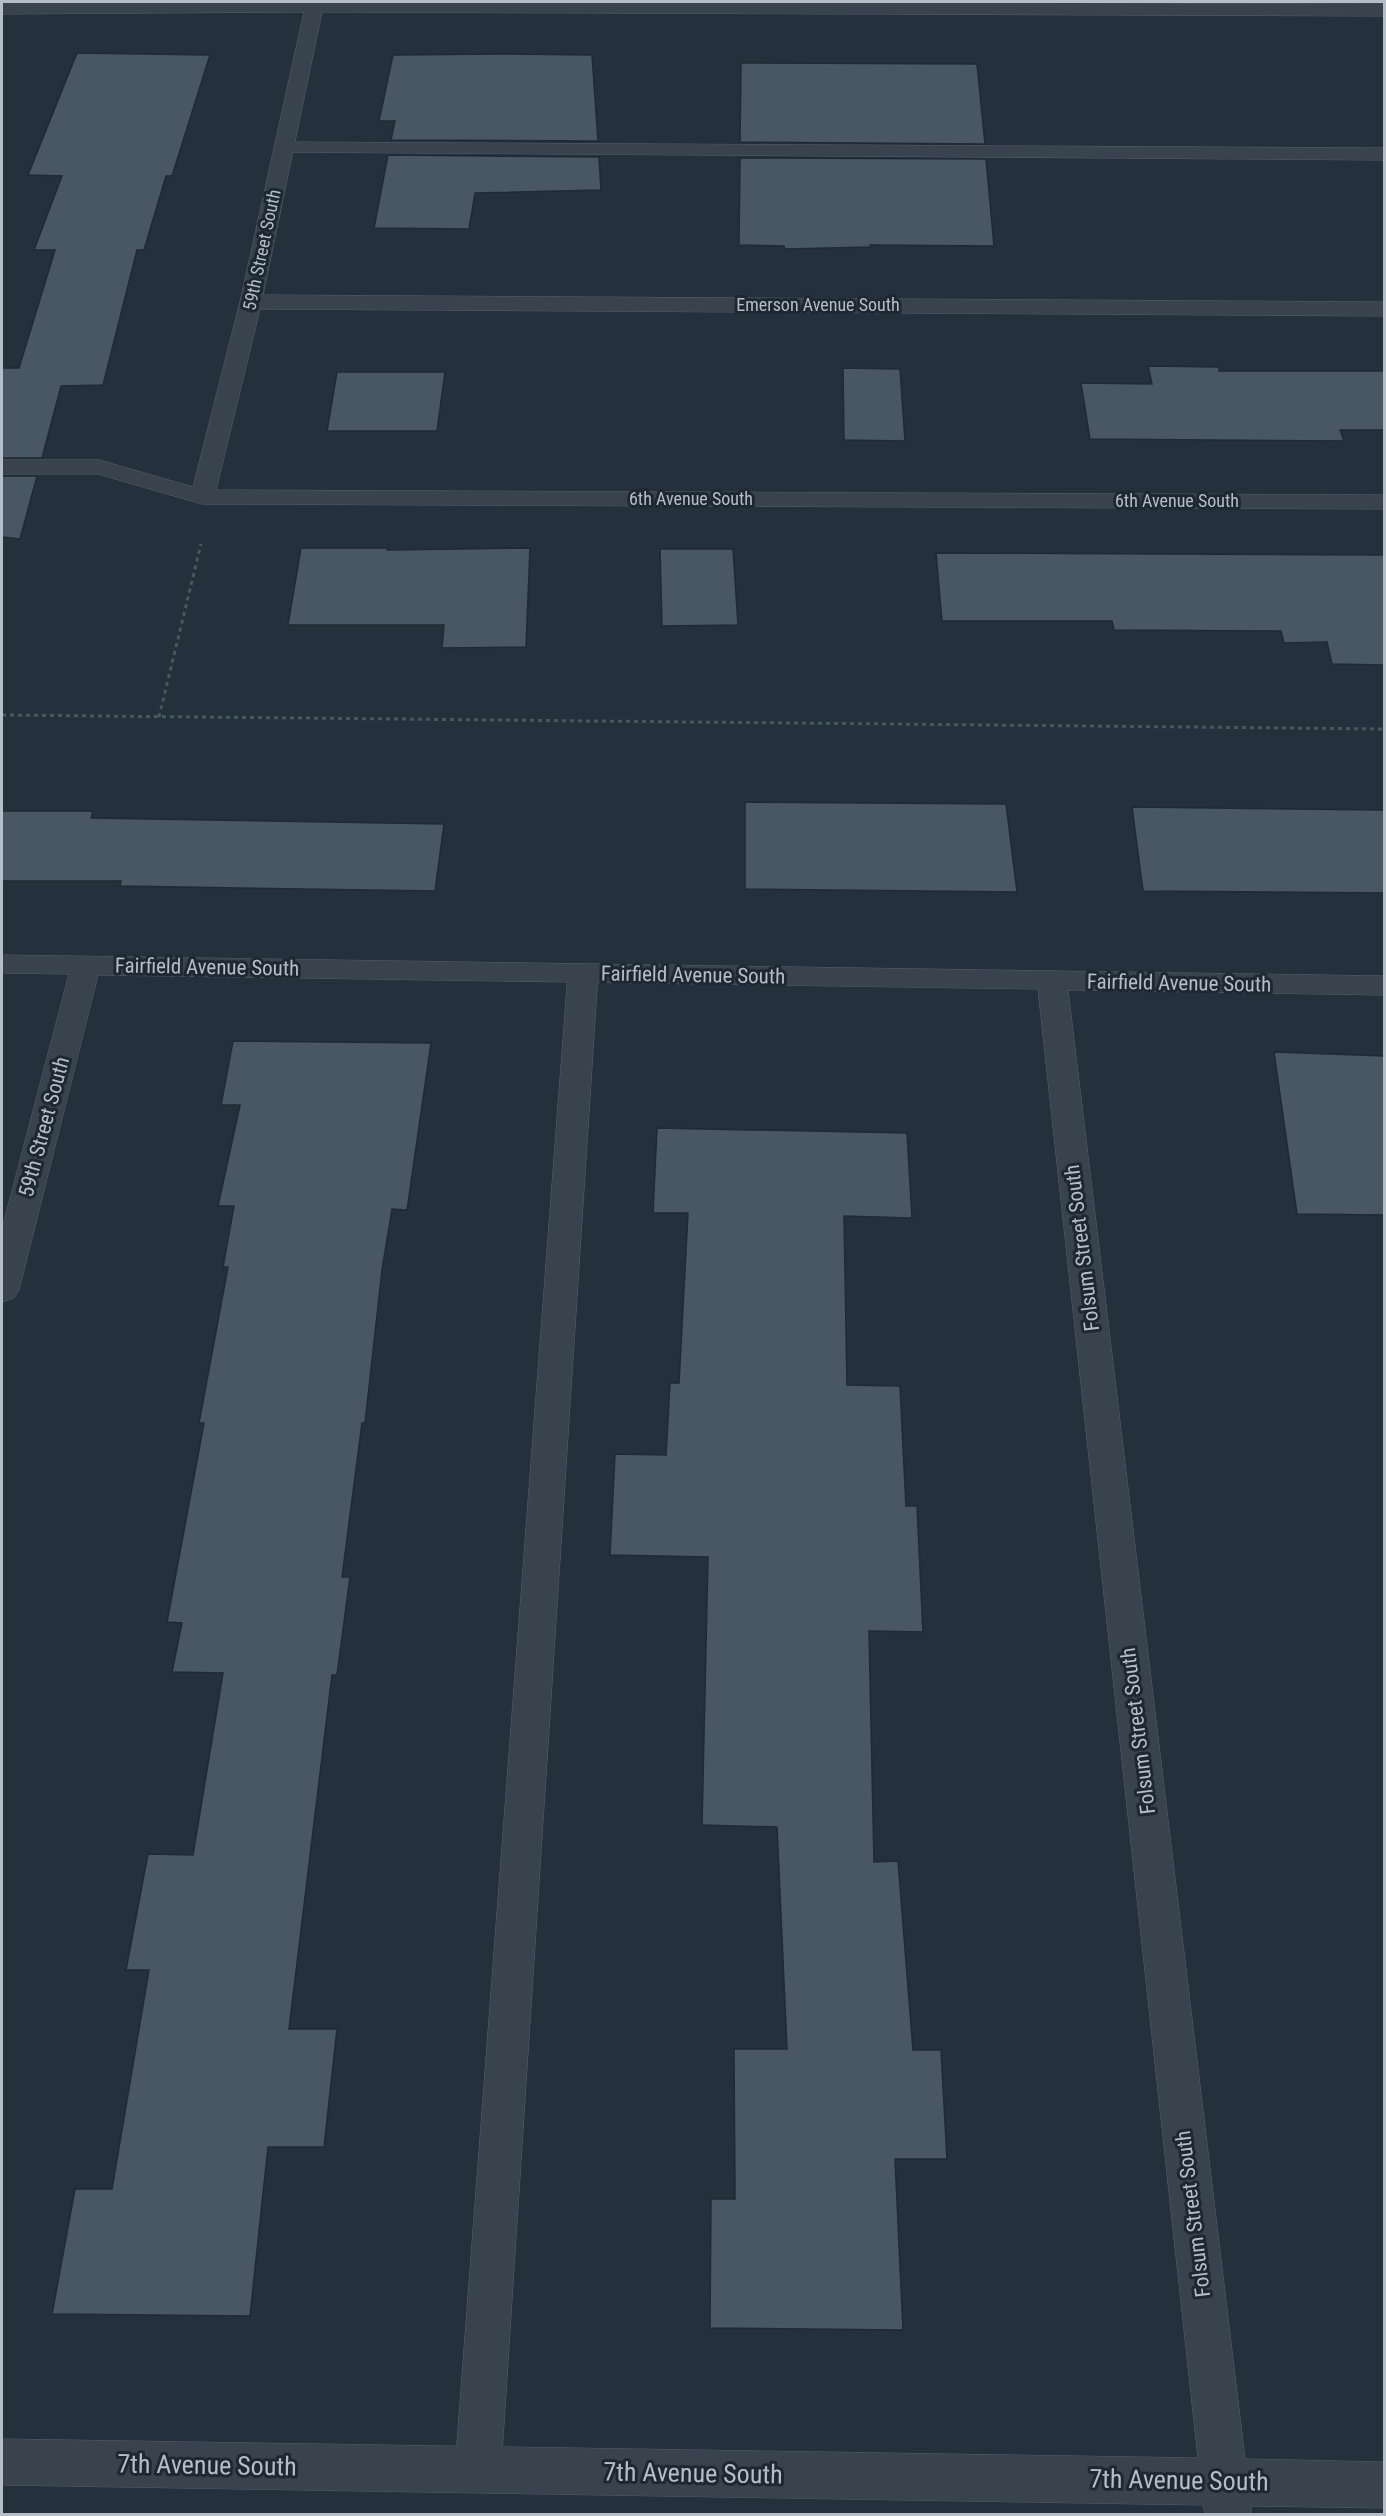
<svg xmlns="http://www.w3.org/2000/svg" width="1386" height="2516" viewBox="0 0 1386 2516" font-family="'Roboto Condensed',sans-serif">
<style>
.building{fill:#485763;stroke:#1f2a34;stroke-width:1.5}
.lines{fill:none;stroke-linecap:round;stroke-linejoin:round}
.lane-casing{stroke:#56616b;stroke-width:1}
.street-casing{stroke:#56616b;stroke-width:1}
.path{stroke:#445a5b;stroke-width:3;stroke-dasharray:4 4;stroke-linecap:butt}
.lane{fill:#38434d;fill-rule:evenodd}
.street{fill:#38434d;fill-rule:evenodd}
.labels{text-anchor:middle;stroke-width:6;stroke-linejoin:round;paint-order:stroke}
.far-street-label{font-size:18px;fill:#b4bec8;stroke:#1d2832}
.street-label{font-size:21px;fill:#b4bec8;stroke:#1d2832}
.near-street-label{font-size:26px;fill:#b4bec8;stroke:#1d2832}
</style>
<rect width="100%" height="100%" fill="#24313d"/>
<path class="building" d="M77 53 210 55 172 176H166L144 250H137L103 385 61 386 42 458H2V368H19L55 250H34L62 176 28 175Z
M501 54 592 55 598 141 391 140 395 121H379L393 55Z
M741 63 977 64 985 144 740 142Z
M388 155 599 157 601 190 475 193 469 229 374 228Z
M740 158 986 159 994 246 870 245 871 247 785 249 784 246 739 245Z
M1148 366 1219 367V371H1384V430H1340L1344 441 1090 439 1081 383 1152 384Z
M843 368 900 369 905 441 844 440Z
M337 372H445L437 431H327Z
M2 476H37L20 539 2 537Z
M301 548H388L387 550 530 548 526 647 442 648 444 625H288Z
M660 549H733L738 625 662 626Z
M936 553 1384 555V665L1332 664 1327 642 1284 643 1281 631 1114 630 1112 621H942Z
M745 802 1006 804 1017 892 745 889Z
M1132 807 1384 810V893L1143 891Z
M2 811H93L91 818 444 824 435 891 120 886 121 881H2Z
M233 1041 431 1043 407 1210 392 1209 382 1270 365 1423H362L342 1577H350L337 1675H332L289 2029H337L324 2147H268L250 2316 52 2314 75 2189H112L149 1970H126L148 1854 193 1855 223 1673 172 1672 182 1623 167 1622 204 1423H199L228 1267H223L234 1206H218L240 1105H221Z
M1274 1052 1384 1056V1215L1297 1214Z
M657 1128 907 1133 912 1218 844 1216 847 1385 900 1386 906 1506H917L923 1632 869 1631 874 1862 898 1861 913 2050H941L947 2159H895L903 2330 710 2328 711 2199H735L734 2049H787L777 1827 702 1825 708 1557 610 1555 615 1454 666 1455 670 1383H679L688 1213H653Z"/>
<g class="lines">
<defs>
<path id="lane" d="M284 142 1384 148V160L277 152 274 148 277 144Z
M583 964 594 966 598 973 501 2469 495 2486 478 2492 461 2486 455 2469 568 973 572 966Z"/>
<path id="street" d="M2 2H615L1384 4V16L322 12 263 295 1384 302V316L260 309 216 490 1384 495V509L202 504 98 474H2V460H99L193 487 240 302 304 12 2 14Z
M2 955 1384 976V995L1068 990 1245 2459 1384 2462V2508L1251 2506V2514H1205L1203 2505 2 2485V2439L1198 2458 1038 989 98 975 19 1290 14 1298 2 1302V1229L69 974 2 973Z"/>
</defs>
<use href="#lane" class="lane-casing"/>
<use href="#street" class="street-casing"/>
<path class="path" d="M2 715 1384 729
M159 717 201 544"/>
<use href="#lane" class="lane"/>
<use href="#street" class="street"/>
</g>
<g class="labels">
<g class="far-street-label">
<text transform="translate(262 250) rotate(-78)" y="6">59th Street South</text>
<text x="818" y="311">Emerson Avenue South</text>
<text x="691" y="505">6th Avenue South</text>
<text x="1177" y="507">6th Avenue South</text>
</g>
<g class="street-label">
<text transform="translate(207 967) rotate(1)" y="7">Fairfield Avenue South</text>
<text transform="translate(693 975) rotate(1)" y="7">Fairfield Avenue South</text>
<text transform="translate(1179 983) rotate(1)" y="7">Fairfield Avenue South</text>
<text transform="translate(44 1127) rotate(-75)" y="7">59th Street South</text>
<text transform="translate(1082 1248) rotate(-97)" y="7">Folsum Street South</text>
<text transform="translate(1138 1731) rotate(-97)" y="7">Folsum Street South</text>
<text transform="translate(1193 2214) rotate(-97)" y="7">Folsum Street South</text>
</g>
<g class="near-street-label">
<text transform="translate(207 2465) rotate(1)" y="9">7th Avenue South</text>
<text transform="translate(693 2473) rotate(1)" y="9">7th Avenue South</text>
<text transform="translate(1179 2480) rotate(1)" y="9">7th Avenue South</text>
</g>
</g>
<rect width="1386" height="2516" fill="none" stroke="#b4bec8" stroke-width="6"/>
</svg>
